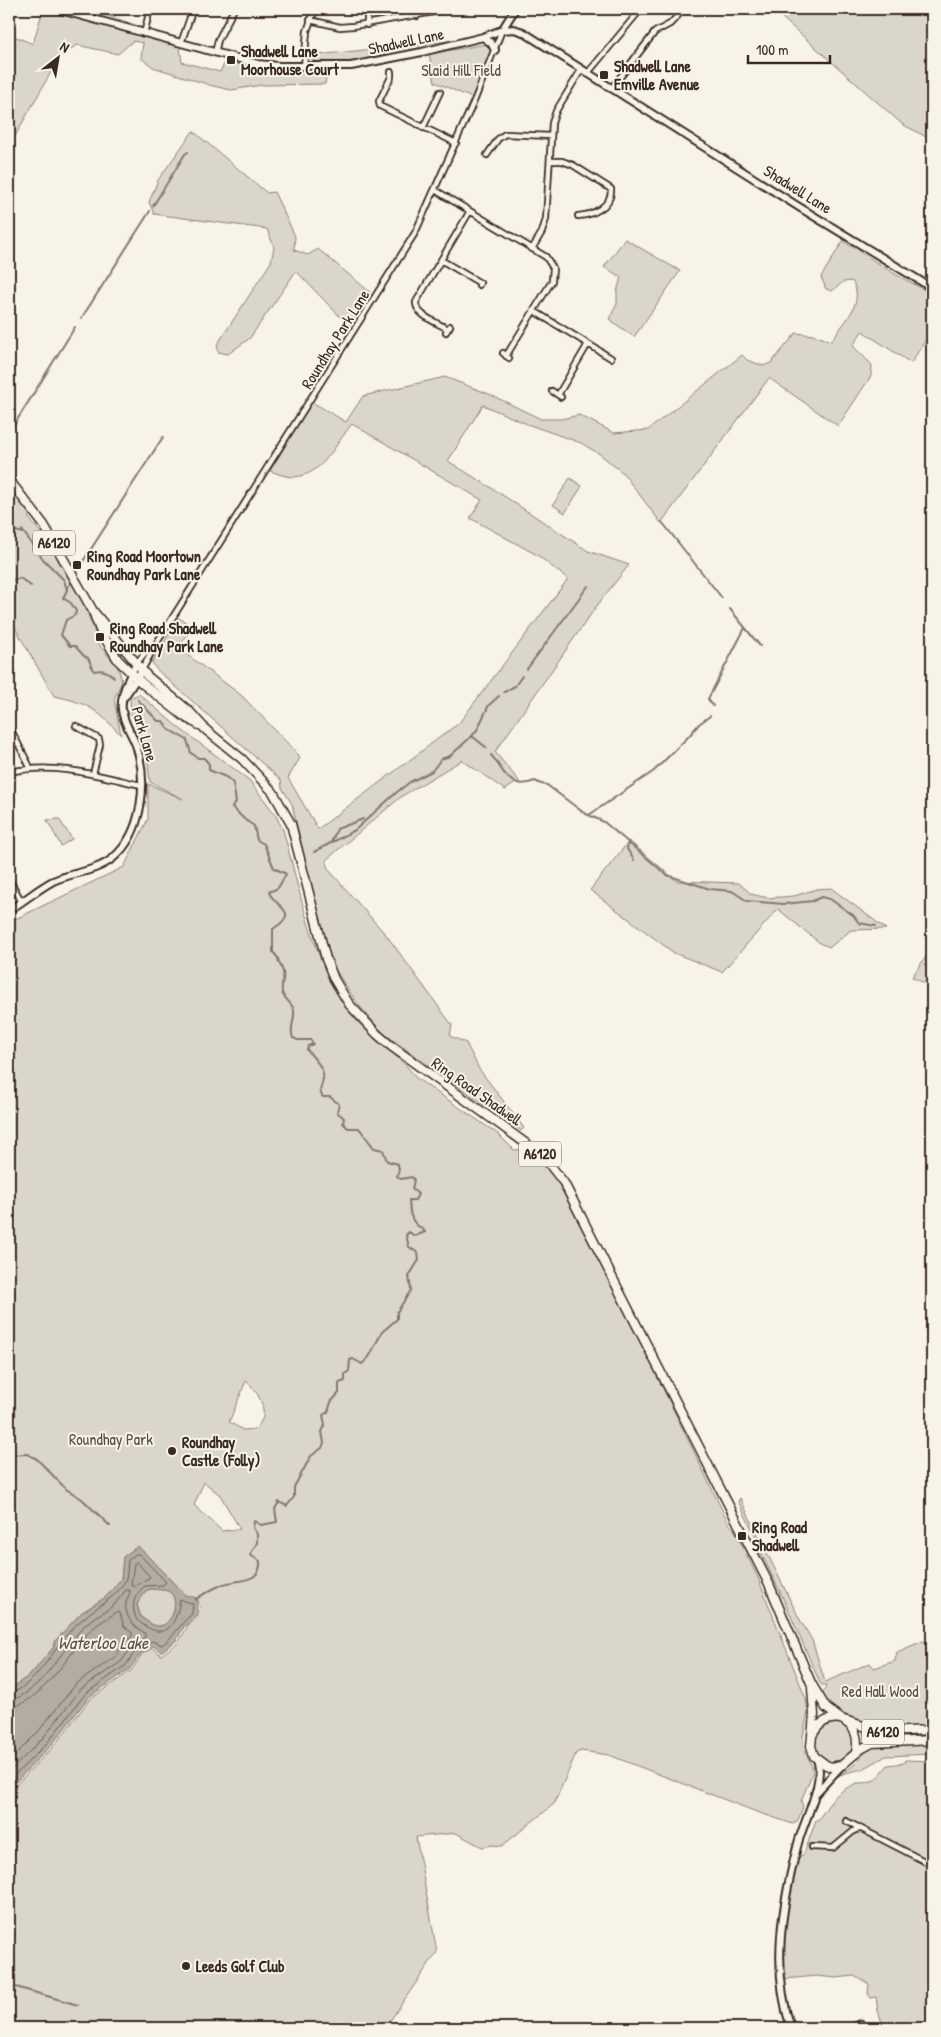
<svg xmlns="http://www.w3.org/2000/svg" width="941" height="2037" viewBox="0 0 941 2037" font-family="'Patrick Hand',sans-serif">
<style>
.green{fill:#dbd6cb;stroke:#8b8074;fill-rule:evenodd}
.water{fill:#b4aca0;stroke:#84786c;fill-rule:evenodd}
.lines{fill:none;stroke-linecap:round;stroke-linejoin:round}
.shore{stroke:#6b5e52;stroke-width:1}
.stream{stroke:#84786c;stroke-width:2}
.street-casing{stroke:#3b2a1e;stroke-width:8}
.secondary-casing{stroke:#3b2a1e;stroke-width:10}
.highway-casing{stroke:#3b2a1e;stroke-width:11}
.street{stroke:#f7f3e8;stroke-width:4.5}
.secondary{stroke:#f7f3e8;stroke-width:6}
.highway{stroke:#f7f3e8;stroke-width:8}
.poi-dot{fill:#3b2a1e;stroke:#f7f3e8;stroke-width:2}
.labels{text-anchor:middle;stroke-width:4;stroke-linejoin:round;paint-order:stroke}
.shield{fill:#f7f3e8;stroke:#73665b;stroke-width:1}
.shield-label{font-size:15px;font-weight:bold;fill:#3b2a1e}
.street-label{font-size:16px;fill:#3b2a1e;stroke:#f7f3e8}
.poi-label{font-size:16px;font-weight:bold;fill:#3b2a1e;stroke:#f7f3e8;text-anchor:start}
.park-label{font-size:16px;fill:#5b4c41;stroke:#f7f3e8}
.water-label{font-size:18px;font-style:italic;fill:#5f5145;stroke:#f7f3e8}
</style>
<rect width="100%" height="100%" fill="#f7f3e8"/>
<filter id="ink" filterUnits="userSpaceOnUse"><feTurbulence type="fractalNoise" baseFrequency=".02" numOctaves="2"/><feDisplacementMap in="SourceGraphic" scale="10" xChannelSelector="R" yChannelSelector="G"/><feConvolveMatrix kernelMatrix="1 2 1 2 8 2 1 2 1" color-interpolation-filters="sRGB"/></filter>
<g filter="url(#ink)">
<path class="green" d="M43 9 180 47 182 62 220 72 226 60 259 71H327L325 84 262 85 231 90 213 86 153 67 141 58 143 43 133 41 118 54 77 45 60 56 14 138 9 143V80L14 70 9 34 33 44Z
M87 9H90L141 27 140 28 90 14Z
M772 9H932V140L902 124Z
M449 41C426 47 321 77 308 56Z
M492 43 494 44 472 98 435 82 429 54Z
M193 131 267 193 274 192 295 236 294 250 308 255 318 249 370 292 349 326 296 271 250 338 228 354 218 352 217 345 271 262 274 247 267 229 154 214 149 202 158 180Z
M625 239 680 271 634 337 609 319 617 304V292L621 277 604 267Z
M843 241 895 274 932 294V336L927 338 911 363 862 331 853 346 872 365 871 376 838 426 769 378 661 523 623 473 601 455 581 443 527 424 483 405 448 461 490 487 588 551 629 565 598 604 495 752 519 781 505 790 462 760 402 796 326 860 328 869 387 936 452 1025 450 1036 466 1043 479 1069 524 1128 521 1131 383 1033 357 1003 333 966 320 924 292 804 282 788 281 780 156 669 152 662 179 618 193 627 178 648 241 695 298 754 300 758 288 778 318 829 459 723 568 579 537 555 470 518 482 500 352 424C335 444 323 476 293 477 285 477 277 473 270 471L312 402 346 422 363 396 445 377 489 394 541 419H561L579 415 614 433 648 430 742 355 747 360 764 366 772 362 796 333 813 335 831 341C843 323 866 303 852 281L843 282 832 291 826 289 821 277Z
M570 478 582 486 565 513 553 505Z
M9 487 32 514 28 517 49 543 80 593 100 646 118 667 122 681 114 699 121 735C97 710 89 703 54 696L9 617Z
M139 694 179 728 249 780 275 814 283 830C300 890 313 965 351 1014 370 1039 399 1053 416 1078L498 1134 514 1150 527 1149C540 1160 550 1172 560 1186L636 1333 729 1524 734 1529 758 1578 806 1699 808 1712 803 1736V1747L812 1766 813 1772 801 1801 803 1807 798 1820 793 1824 754 1811 609 1755 581 1751 576 1753 574 1758 554 1804 502 1846 493 1845 482 1847 456 1833 416 1837 437 1952 385 2028H9V1792L53 1747 90 1699 132 1670 141 1655 152 1648 161 1655 178 1643 190 1622 197 1617 200 1608 198 1600 185 1595 138 1546 123 1557 121 1579 106 1597 81 1613 56 1640 53 1648 31 1674 9 1690V922L124 867 148 819V784L183 799 150 782 146 747 131 714 130 698ZM246 1381C256 1389 265 1404 263 1417 262 1421 258 1425 257 1429L243 1430 229 1422ZM204 1482 220 1495 240 1529 222 1531 194 1505Z
M59 819 72 839 61 846 47 820Z
M629 841 677 881 739 883 751 894 768 898 794 896 817 889 831 888 886 929 851 930 830 947 821 944 778 909 722 972 674 953 590 890Z
M931 949H932V987L912 977Z
M740 1498 799 1618 812 1640 825 1682 870 1663 874 1668 895 1661 897 1652 923 1641 932 1645V1727C917 1727 900 1729 885 1728 863 1726 831 1711 821 1692L825 1690 826 1685H822L820 1683 783 1598 756 1543V1537L738 1501Z
M152 1589C158 1590 166 1589 171 1593 180 1603 171 1628 157 1626 151 1625 145 1620 140 1616L137 1604 147 1590Z
M838 1721 853 1730 854 1753C850 1756 846 1760 842 1763 821 1772 803 1737 822 1725 827 1723 833 1722 838 1721Z
M863 1732 887 1736 932 1733V1736L876 1739 866 1741Z
M932 1744V1754L886 1756 863 1769 845 1773 836 1777 821 1793 816 1801C824 1782 839 1777 854 1765 862 1758 864 1750 874 1746Z
M905 1760 932 1761V2028H884L878 2011 876 1997 871 1998 868 1994 869 1984 854 1976 836 1978 816 1976 785 1979 782 1959 784 1939 793 1869 796 1867 799 1857 804 1854 816 1820H818L834 1797 845 1789 857 1783H863L875 1780 888 1765 904 1763Z"/>
<path class="water" d="M138 1546 185 1595 197 1598V1617L184 1627 176 1641 161 1652 153 1646 140 1654 130 1669 89 1697 51 1746 9 1789V1690L31 1674 53 1648 56 1640 81 1613 106 1597 121 1579 123 1557ZM152 1589C158 1590 166 1589 171 1593 180 1603 171 1628 157 1626 151 1625 145 1620 140 1616L137 1604 147 1590Z"/>
<g class="lines">
<path class="shore" d="M137 1562 150 1577 133 1587 131 1584 134 1564Z
M9 1693C28 1691 50 1658 60 1643 66 1635 76 1624 84 1618 98 1605 114 1599 124 1583 128 1577 127 1567 128 1560L136 1554H139L166 1582 163 1585 145 1586C134 1595 130 1606 137 1620 164 1643 176 1628 180 1599L193 1604 192 1614C179 1625 175 1636 162 1645L152 1641 136 1650 126 1665 85 1694 47 1743 9 1781
M9 1700C38 1698 67 1641 88 1622 96 1615 106 1612 114 1605 118 1600 122 1595 126 1590H130C130 1595 127 1598 126 1602 124 1617 134 1627 145 1633V1637L132 1646 122 1661 81 1689 43 1738 9 1772
M9 1707C40 1706 71 1650 91 1630 98 1623 108 1618 117 1612L120 1613 124 1626 132 1633V1636L125 1642 116 1656 76 1684 37 1733 9 1761"/>
<path class="stream" d="M928 9 932 11
M153 206 185 154 188 152
M81 319 150 211
M9 433 75 327
M9 513 12 519
M662 522 722 598
M12 526 15 531 24 533
M22 530 43 559 64 580 67 590 63 598 71 603 76 611 75 615 66 620 61 635 70 646H75L84 656 88 658 94 671C103 669 107 671 114 677
M82 563 163 437
M9 582 20 578 31 586
M67 589 72 580
M730 609 760 646
M527 669 588 586
M504 692 515 686 522 676
M138 700 158 721H163L168 729 187 740 191 753 198 758H204L209 764V770L226 777 233 783 236 802 232 807 244 819 254 826 257 840 264 844 274 868 286 874 278 888 269 892C275 908 302 911 273 929V952L278 958C278 964 282 966 283 972 285 980 279 987 283 995 287 1001 293 1004 294 1011 295 1022 289 1028 293 1038L298 1040H311L313 1044 308 1046 307 1050C312 1056 322 1065 323 1074 325 1084 316 1089 323 1097H330L339 1104 337 1112 344 1118 343 1123 348 1128H359L374 1148 383 1150 387 1161 398 1164 399 1170 397 1176 401 1179 412 1177 414 1180 412 1189 418 1194 415 1200H409C410 1208 409 1218 416 1224 419 1228 422 1227 425 1232L415 1236 409 1232 406 1235 409 1247 418 1253 419 1260 409 1276 411 1290 397 1312V1319L382 1332 369 1357 362 1364 353 1359 350 1360 349 1371 345 1374V1381L339 1383V1393L331 1402 328 1412 323 1415 325 1425 322 1432 324 1443 322 1448 311 1456 294 1487V1497L287 1506 279 1502 275 1509 277 1522 261 1525 254 1521 253 1528 257 1534V1543L250 1555 260 1561C261 1584 239 1579 224 1584 214 1588 203 1594 195 1600
M713 706 708 699 745 628
M472 736 487 748
M491 755C505 771 508 791 535 781L541 784 547 785 584 813 604 822 667 875 710 889 732 891 747 901 784 904 813 901 821 897 830 899 853 915 859 923 876 926
M589 815 654 771 689 736 699 724 710 716
M331 843 337 829 363 819
M628 844 627 849 634 860
M314 852 355 830 397 792 410 782 432 771 441 759 450 756 472 736 477 730 489 705 499 696
M9 1455 27 1454 37 1459 66 1489 82 1499 110 1526
M9 1985 78 2005"/>
<defs>
<path id="street" d="M367 9V25
M9 16 11 9
M417 16 421 9
M310 20 340 27 353 26 451 9
M144 34 150 9
M181 43 193 9
M215 53 218 40 234 9
M9 56 10 64 9 72
M304 67 307 31 315 9
M391 72V77L379 101 380 106 456 143
M587 74 641 9
M611 89 655 32 670 24 684 9
M423 128 440 92
M487 155 498 139 505 134 551 136
M550 161H562L573 165 611 189C612 207 592 215 578 216
M435 190 546 257 553 268 552 281 506 356
M532 249 542 232 546 219 552 123 556 111 581 70
M441 260 480 283 479 285
M534 311 611 358
M448 329C438 323 415 315 416 302L470 211
M446 332 450 326
M503 353 509 358
M552 391 561 397
M558 395 588 344
M136 664 148 649 155 645
M142 670 156 644 415 233 475 99 502 30
M9 726 30 767
M76 726 99 739 100 745 93 774
M9 772C54 762 97 775 141 785
M9 879 22 902
M846 1821 932 1865
M812 1847 833 1848 855 1830 860 1829
M849 2028 861 2023"/>
<path id="secondary" d="M57 9 258 64 279 66H351L422 52 483 37 502 30 514 29 523 32 799 207 932 288
M502 30 515 9
M483 37 491 43 495 50
M125 696 142 670
M9 910C24 901 38 889 53 881 73 872 96 872 113 858 143 833 148 781 136 745 132 734 123 722 122 710 120 694 129 678 136 664
M816 1793 842 1765
M791 2028C771 1968 782 1907 797 1847 802 1824 826 1782 817 1759"/>
<path id="highway" d="M9 480 44 525 93 611 100 630 118 660 143 684 185 717 199 725
M93 611 147 676 189 711 206 730 242 759 273 792 291 824 326 959 334 979 349 1004 377 1034 391 1046 535 1150 547 1161 564 1183 769 1584 811 1683 826 1708 841 1719
M812 1688 814 1715 811 1746 814 1756 826 1765 831 1767 842 1765 861 1749 872 1743 932 1740
M844 1720 882 1732 932 1730
M813 1734C819 1723 829 1717 841 1719 856 1727 859 1737 856 1753"/>
</defs>
<use href="#street" class="street-casing"/>
<use href="#secondary" class="secondary-casing"/>
<use href="#highway" class="highway-casing"/>
<use href="#street" class="street"/>
<use href="#secondary" class="secondary"/>
<use href="#highway" class="highway"/>
</g>
</g>
<g class="poi-dot">
<rect x="226" y="55" width="10" height="10" rx="2.5"/>
<rect x="599" y="70" width="10" height="10" rx="2.5"/>
<rect x="72" y="560" width="10" height="10" rx="2.5"/>
<rect x="95" y="632" width="10" height="10" rx="2.5"/>
<circle cx="172" cy="1451" r="5"/>
<rect x="737" y="1531" width="10" height="10" rx="2.5"/>
<circle cx="186" cy="1966" r="5"/>
</g>
<g class="labels">
<g class="shield">
<rect x="33" y="530.5" width="42" height="25" rx="4"/>
<rect x="519" y="1141.5" width="42" height="25" rx="4"/>
<rect x="862" y="1719.5" width="42" height="25" rx="4"/>
</g>
<g class="shield-label">
<text x="54" y="548">A6120</text>
<text x="540" y="1159">A6120</text>
<text x="883" y="1737">A6120</text>
</g>
<g class="street-label">
<text transform="translate(406 41) rotate(-12)" y="6">Shadwell Lane</text>
<text transform="translate(798 189) rotate(32)" y="6">Shadwell Lane</text>
<text transform="translate(335 339) rotate(-58)" y="6">Roundhay Park Lane</text>
<text transform="translate(145 734) rotate(74)" y="6">Park Lane</text>
<text transform="translate(477 1091) rotate(35)" y="6">Ring Road Shadwell</text>
</g>
<g class="poi-label">
<text x="241" y="57">Shadwell Lane<tspan x="241" dy="18">Moorhouse Court</tspan></text>
<text x="614" y="72">Shadwell Lane<tspan x="614" dy="18">Emville Avenue</tspan></text>
<text x="87" y="562">Ring Road Moortown<tspan x="87" dy="18">Roundhay Park Lane</tspan></text>
<text x="110" y="634">Ring Road Shadwell<tspan x="110" dy="18">Roundhay Park Lane</tspan></text>
<text x="182" y="1448">Roundhay<tspan x="182" dy="18">Castle (Folly)</tspan></text>
<text x="752" y="1533">Ring Road<tspan x="752" dy="18">Shadwell</tspan></text>
<text x="196" y="1972">Leeds Golf Club</text>
</g>
<g class="park-label">
<text x="461" y="76">Slaid Hill Field</text>
<text x="111" y="1445">Roundhay Park</text>
<text x="880" y="1697">Red Hall Wood</text>
</g>
<g class="water-label">
<text x="103" y="1649">Waterloo Lake</text>
</g>
</g>
<rect width="941" height="2037" fill="none" stroke="#f7f3e8" stroke-width="30"/>
<rect x="15" y="15" width="911" height="2007" fill="none" stroke="#3b2a1e" stroke-width="2" filter="url(#ink)"/>
<g transform="translate(58 58) rotate(31)" stroke="#f7f3e8" stroke-width="4" paint-order="stroke">
<path d="M0-4L9 19L0 12L-9 19Z" fill="#3b2a1e"/>
<text y="-8" font-size="14" font-weight="bold" text-anchor="middle" fill="#3b2a1e">N</text>
</g>
<path d="M748 55v8h82v-8" fill="none" stroke="#3b2a1e" stroke-width="2.5"/>
<text x="756" y="55" font-size="15" fill="#3b2a1e" stroke="#f7f3e8" stroke-width="4" paint-order="stroke">100 m</text>
</svg>
